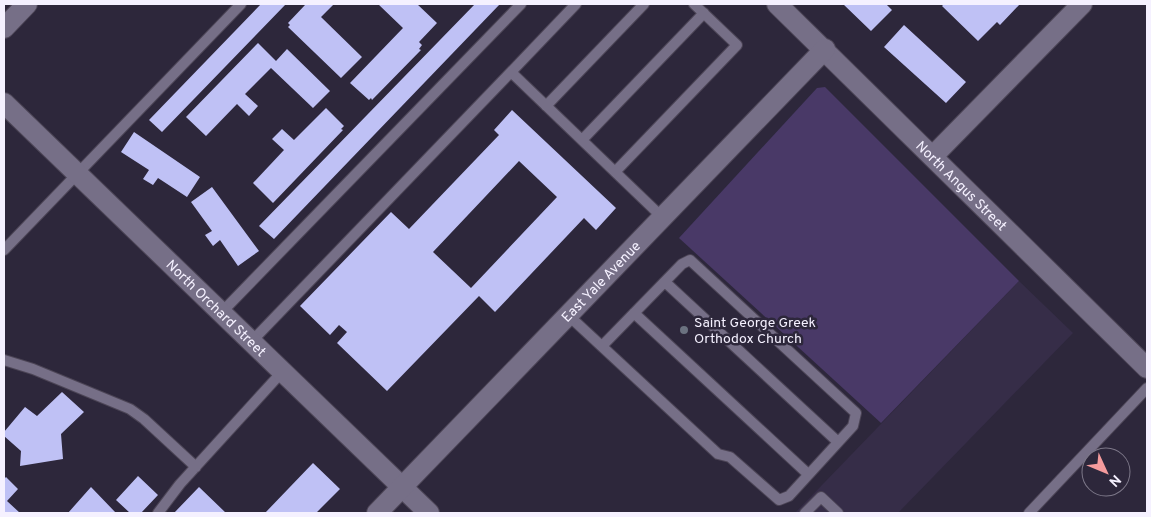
<svg xmlns="http://www.w3.org/2000/svg" width="1151" height="517" viewBox="0 0 1151 517" font-family="Overpass,sans-serif">
<style>
.built{fill:#362d48}
.green{fill:#493967}
.building{fill:#bfc1f5;fill-rule:evenodd}
.lines{fill:none;stroke-linecap:round;stroke-linejoin:round}
.service-casing{stroke:#4c4556;stroke-width:12}
.minor-casing{stroke:#4c4556;stroke-width:22}
.service{stroke:#766f87;stroke-width:10}
.minor{stroke:#766f87;stroke-width:20}
.worship-dot{fill:#6b7280;stroke:#2d273b;stroke-width:2}
.labels{text-anchor:middle;stroke-width:5;stroke-linejoin:round;paint-order:stroke}
.street-label{font-size:14px;fill:#f5f1ff;stroke:#2d273b}
.poi-label{font-size:14px;fill:#f5f1ff;stroke:#2d273b;text-anchor:start}
</style>
<rect width="100%" height="100%" fill="#2d273b"/>
<path class="built" d="M1019 281 1073 333 898 513H795Z"/>
<path class="green" d="M825 87 1019 281 881 423 679 238 817 88Z"/>
<path class="building" d="M261 4H286L162 132 149 120Z
M304 4H334L321 17 362 57 341 78 288 27 290 25 288 23 305 5Z
M378 4H417L437 23 419 42 422 45 419 49 421 50 372 100 371 98 369 100 350 83 403 28Z
M475 4H500L274 239 259 226Z
M843 4H886L892 10 871 31Z
M944 4H1020L1000 25 997 22 978 41 942 6Z
M904 25 966 82 946 103 884 47Z
M258 43 276 61 287 49 330 91 313 108 271 68 245 94 258 106 249 116 237 104 206 136 186 117Z
M326 108 344 126 341 129 343 130 273 203 253 183 284 150 272 139 282 129 294 140Z
M512 110 616 208 596 230 584 218 495 312 479 296 387 391 337 343 347 332 339 325 330 335 300 306 391 212 409 229 499 135 494 130ZM519 161 557 197 471 288 433 252Z
M134 132 200 177 187 197 158 178 153 185 143 179 149 170 121 152Z
M212 187 259 251 238 266 220 240 213 246 205 235 212 231 191 202Z
M62 392 84 412 61 434 63 459 20 466 21 451 4 436V432L25 407 37 416Z
M313 463 340 489 316 513H265Z
M138 476 158 495 141 513H130L116 500Z
M6 477 18 489 7 501 20 513H4V479Z
M91 487 116 513H68Z
M199 487 226 513H174Z"/>
<g class="lines">
<defs>
<path id="service" d="M511 72 576 4
M546 106 644 4
M582 140 704 13
M615 172 737 45 694 4
M4 250 241 4
M665 282 838 442
M221 313 521 4
M634 313 808 474
M568 315 718 454 730 457 779 500 789 496 853 426 856 413 690 260 682 264 603 345
M251 342 511 72 662 217
M4 360 33 369 130 409 144 419 196 467
M158 513 180 484 282 372
M805 513 821 497 838 513
M1029 513 1147 388"/>
<g id="minor">
<path id="s1" d="M777 4 1147 368"/>
<path d="M4 28 27 4"/>
<path id="s2" d="M4 103 429 513"/>
<path d="M933 156 1082 4"/>
<path id="s3" d="M377 513 825 49"/>
</g>
</defs>
<use href="#service" class="service-casing"/>
<use href="#minor" class="minor-casing"/>
<use href="#service" class="service"/>
<use href="#minor" class="minor"/>
</g>
<circle class="worship-dot" cx="684" cy="330" r="5"/>
<g class="labels">
<g class="street-label">
<text dy="5" stroke="none"><textPath href="#s1" startOffset="259">North Angus Street</textPath></text>
<text dy="5" stroke="none"><textPath href="#s3" startOffset="322">East Yale Avenue</textPath></text>
<text dy="5" stroke="none"><textPath href="#s2" startOffset="295">North Orchard Street</textPath></text>
</g>
<g class="poi-label">
<text x="694" y="327">Saint George Greek<tspan x="694" dy="16">Orthodox Church</tspan></text>
</g>
</g>
<rect width="1151" height="517" fill="none" stroke="#f5f1ff" stroke-width="10"/>
<g transform="translate(1106 472) rotate(134)"><circle r="24" fill="#2d273b" stroke="#7d7889"/>
<path d="M0-4L9 19L0 12L-9 19Z" fill="#f59b9d"/>
<text y="-8" font-size="14" font-weight="bold" text-anchor="middle" fill="#f5f1ff">N</text>
</g>
</svg>
